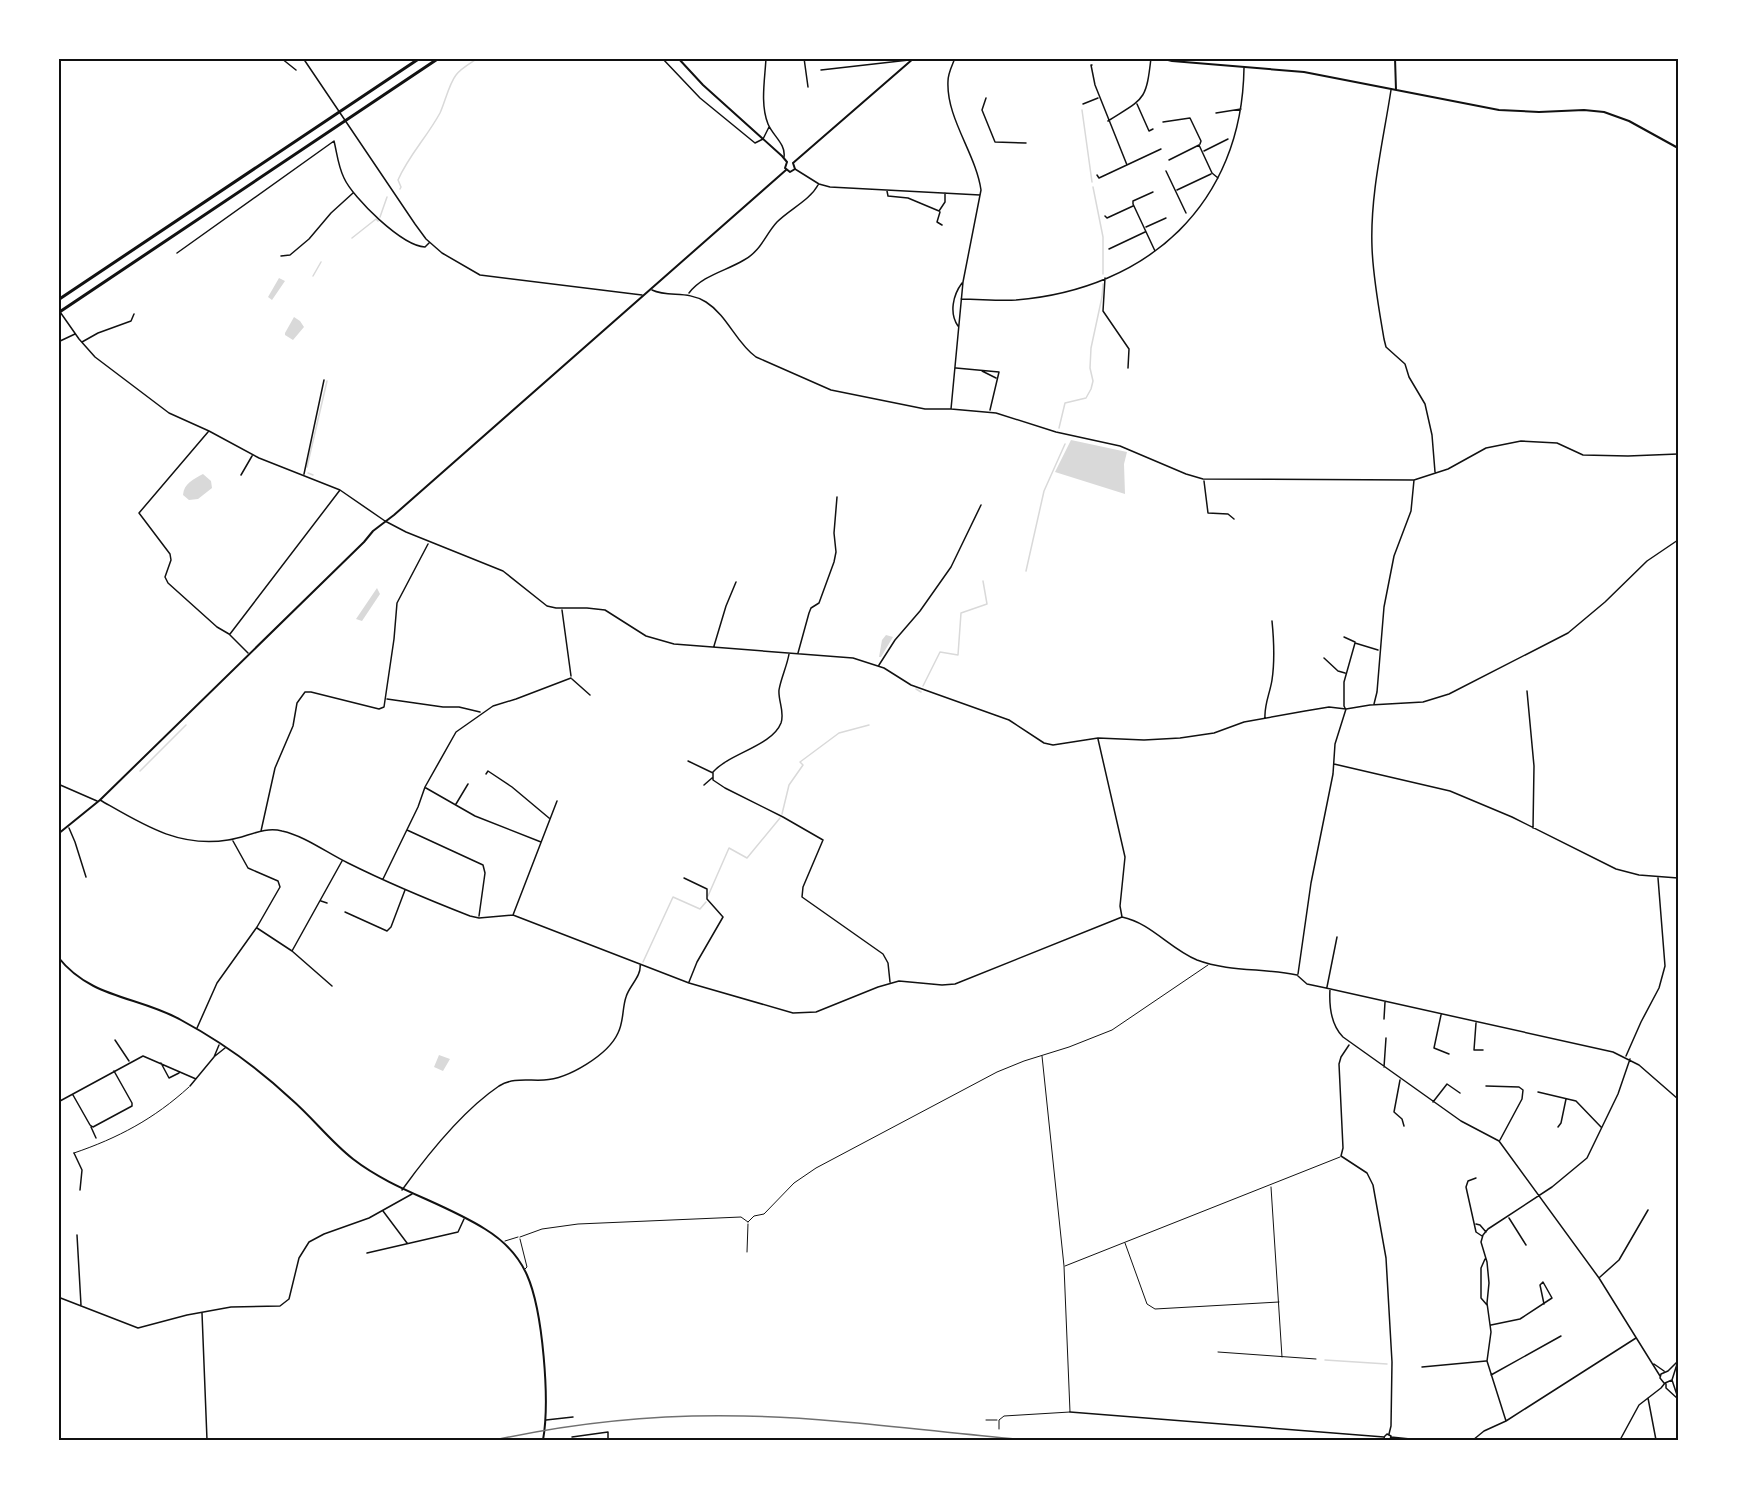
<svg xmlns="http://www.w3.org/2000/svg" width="1737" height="1499" viewBox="0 0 1737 1499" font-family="Lato,sans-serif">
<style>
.water{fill:#d9d9d9}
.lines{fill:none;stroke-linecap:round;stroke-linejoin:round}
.stream{stroke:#d9d9d9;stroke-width:1.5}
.service{stroke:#111;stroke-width:1}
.minor{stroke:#111;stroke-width:1.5}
.tertiary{stroke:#111;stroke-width:2}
.primary{stroke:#111;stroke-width:2}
.motorway{stroke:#111;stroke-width:3}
.rail{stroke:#707070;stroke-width:1.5}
.neatline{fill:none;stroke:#111;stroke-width:2}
</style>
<rect width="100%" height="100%" fill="#fff"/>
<path class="water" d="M279 278 285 281 272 300 268 297Z
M294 317 300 321 304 327 293 340 285 335V333Z
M1071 440 1127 452 1124 464 1125 494 1055 472Z
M203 474 211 481 212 488 198 499 189 500 183 495C184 483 194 479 203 474Z
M377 588 380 594 362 621 356 619Z
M886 635 893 637 881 657H879L882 640Z
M439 1055 450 1059 443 1071 434 1067Z"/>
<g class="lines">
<path class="stream" d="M536 58H542
M1082 110 1092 182
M1093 187 1103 237V274
M400 189 401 187 398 180C409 155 427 137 440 113 445 102 449 84 456 75 461 68 471 63 478 58
M380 217 387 197
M352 238 376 219 378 221
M313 276 321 262
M1059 428 1065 403 1086 398 1091 389 1093 381 1090 368 1091 348 1102 297 1103 284
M307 467 327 381
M308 473 313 475
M1026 571 1044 491 1065 444
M923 686 940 652 958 655 961 613 987 604 983 581
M916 689 921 692
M140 771 186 725
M782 814 789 785 803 765 800 762 839 733 869 725
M708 896 729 848 747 858 780 818
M643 962 673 897 700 909 706 902
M1325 1360 1387 1364"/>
<path class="service" d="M74 1153C118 1138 154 1119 189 1087
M1271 1187 1282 1357
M748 1222 754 1216 764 1214 794 1183 816 1168 997 1072 1024 1061 1069 1047 1112 1030 1208 965
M520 1237 542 1229 578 1224 741 1217 748 1222
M520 1239 527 1267 525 1269
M505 1241 518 1237
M1125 1243 1147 1304 1155 1309 1279 1302
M747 1252 748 1224
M1065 1266 1340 1157
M1218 1352 1316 1359
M986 1420H997
M999 1429V1420L1004 1416 1070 1412 1064 1266 1042 1056"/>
<path class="minor" d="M281 58 296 70
M303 58 415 224 426 239 442 253 480 275 642 295
M662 58 700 98 755 143 763 139 769 127
M766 58C765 79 760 104 768 124 773 136 786 144 784 157
M804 58 808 87
M1092 65H1091L1095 85 1127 165
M821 70 909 60
M1391 90C1383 142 1370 195 1372 247 1373 278 1379 309 1384 339L1386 347 1405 364 1409 377 1425 404 1432 435 1435 472
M986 98 982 110 995 142 1026 143
M1083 104 1098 98
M1137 104 1149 131 1153 129
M1216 113 1241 109
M1108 121C1144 98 1146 102 1151 58
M1163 122 1190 118 1201 141 1200 144
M1204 151 1228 139
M1169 160 1199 145 1212 173 1218 178
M795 169 819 184 830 187 980 195
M1166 171 1186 213
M1097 175 1099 178 1161 149
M1177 190 1211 174
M887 191 888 196 908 198 939 211 945 202V193
M1153 192 1133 201V204L1155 251
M940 212 937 222 942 225
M1105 216 1107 218 1133 206
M1146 227 1166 218
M1109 249 1145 232
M177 253 334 141C337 153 338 166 344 178 353 198 402 246 425 247L429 243
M281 256 290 255 309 239 331 213 353 193
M1105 278 1103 311 1129 349 1128 368
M652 290C669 298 687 290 706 302 728 316 736 343 756 357L831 390 925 409H951L996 413 1056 432 1120 446 1186 474 1203 479 1414 480 1448 469 1486 448 1521 441 1557 443 1583 455 1628 456 1678 454
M689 293C703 275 726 271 744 260 761 251 765 235 777 222 790 209 810 200 818 185
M961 299C979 299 998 301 1016 300 1148 289 1242 204 1244 68
M58 309 79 339 95 357 169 413 209 431 259 458 340 490 385 521 406 532 503 571 547 606 556 608H587L605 610 646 636 674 644 853 658 884 668 911 685 1009 720 1044 743 1053 745 1098 738 1144 740 1180 738 1214 733 1244 722 1305 711 1329 707 1346 709 1370 705 1423 702 1449 694 1568 633 1605 602 1647 561 1678 540
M958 326C949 313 953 295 962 283
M58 342 75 334
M82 342 98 333 131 321 134 314
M956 368 999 372 990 410
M982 371 996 378
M951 409 963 282 981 190C976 154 946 118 948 81 948 73 952 66 955 58
M208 432 139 513 170 554 171 560 165 577 168 583 217 627 229 634 248 653
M304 474 324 380
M241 475 252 456
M1204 481 1208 513 1228 514 1234 519
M562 610 571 676
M230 634 340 490
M1344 637 1355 642
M714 646 726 606 736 582
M798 653 809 613 811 608 819 603 834 562 836 552 834 533 837 497
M1324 658 1338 671 1345 673
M879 665 895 640 920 611 951 567 981 505
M572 679 590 695
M1527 691 1534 766 1533 828
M387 699 443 707H459L480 712
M1374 704 1377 692 1384 607 1394 556 1411 511 1414 480
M1345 708 1344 706V682L1355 643 1378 650
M1265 718C1264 705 1270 693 1272 680 1275 660 1274 641 1272 621
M58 738 59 737
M1098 739 1125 857 1120 906 1122 917
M688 761 713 773V780L725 788 783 817 823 840 803 887 802 897 883 954 888 963 890 982
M1334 764 1450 791 1512 817 1616 869 1639 875 1678 878
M713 772C730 753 772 746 781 723 785 712 778 701 779 690 781 678 787 666 789 654
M486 774 488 771 512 787 549 818
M58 784 97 801
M704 785 712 778
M426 788 475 816 541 842
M100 800C142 824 178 848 228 840 246 838 263 826 282 831 305 836 327 853 348 863 388 883 429 900 470 916L479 918 513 915 689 983 793 1013 816 1012 878 987 899 981 942 985 955 984 1122 917C1151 923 1170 949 1197 960 1229 972 1264 968 1297 975
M456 804 468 784
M69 828 75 842 86 877
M407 830 483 865 485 873 479 916
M261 831 275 768 293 726 297 703 305 692H311L379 709 384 707 394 639 397 603 428 544
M684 878 707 889V899L723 917 697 962 689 982
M383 879 418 807 425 787 456 732 493 706 516 699 571 678
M321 901 327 903
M345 912 387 931 391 927 405 890
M513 915 557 801
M257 928 292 951 332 986
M292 951 342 861
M1298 974 1311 883 1333 774 1335 744 1346 709
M1298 976 1307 984 1326 988 1613 1052 1639 1065 1678 1099
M1327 987 1337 937
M1330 989C1329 1006 1331 1025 1343 1037L1461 1121 1499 1141 1599 1278 1660 1376
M1441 1015 1434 1048 1449 1054
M1384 1019 1385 1002
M1476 1023 1474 1050H1483
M197 1028 217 983 257 927 280 887 278 881 248 868 233 841
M115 1040 129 1061
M1349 1045 1341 1057 1339 1064 1343 1148 1341 1156 1367 1173 1373 1185 1386 1258 1392 1362 1391 1426 1389 1434
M215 1056 225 1048
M1626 1056 1641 1022 1659 988 1665 966 1658 878
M161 1063 169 1078 179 1073
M1384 1067 1386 1038
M1400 1080 1394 1112 1402 1119 1404 1126
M190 1086 214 1057 219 1045
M1486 1086 1519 1087 1523 1090 1522 1099 1500 1140
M1538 1092 1576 1101 1601 1127
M73 1095 90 1125 93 1127 132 1106V1103L114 1071
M60 1101 143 1056 196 1079
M1433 1102 1447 1084 1460 1093
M91 1127 96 1138
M1558 1127 1561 1123 1566 1099
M74 1153 82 1170 80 1190
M1476 1178 1468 1181 1466 1187 1476 1232 1482 1236
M402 1190C428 1154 462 1111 499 1086 513 1077 529 1081 544 1080 568 1079 608 1055 618 1033 624 1021 622 1009 626 997 629 986 642 976 640 964
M383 1211 407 1243
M1509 1218 1526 1245
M1476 1224 1480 1225 1486 1232
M77 1235 81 1305
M367 1253 458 1232 464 1219
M1485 1259 1481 1268V1298L1487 1305
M1600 1277 1619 1260 1648 1210
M58 1297 138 1328 187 1315 231 1307 280 1306 289 1299 299 1258 309 1242 324 1234 369 1218 412 1194
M202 1313 207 1440
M1491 1325 1520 1319 1552 1298 1543 1282 1540 1285 1544 1304
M1654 1364 1664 1371
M1422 1367 1486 1361
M1491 1375 1561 1336
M1672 1380 1678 1398
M1664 1383 1660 1378 1661 1374 1668 1371 1677 1362
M1666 1384V1388L1678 1399
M1648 1398 1656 1440
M1070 1412 1384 1437
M546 1420 573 1417
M1506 1421 1487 1361 1491 1332 1487 1303 1489 1283 1487 1262 1481 1242 1483 1235 1488 1229 1552 1187 1587 1158 1618 1094 1630 1059
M572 1437 608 1432V1440
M1391 1437 1420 1440
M1385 1440 1384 1437 1387 1434 1391 1436 1390 1440
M1473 1440 1484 1431 1506 1421 1636 1338
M1620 1440 1639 1405 1661 1388 1665 1383 1672 1380 1678 1361"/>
<path class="tertiary" d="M678 58 703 85 782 156 787 162
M1160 58 1172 61 1304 72 1499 110 1539 112 1584 110 1604 112 1629 121 1678 148
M1395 58 1396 90
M787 162 785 168 790 172 795 169 793 163
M793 163 914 58
M58 834 100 800 364 542 373 531 394 515 786 170"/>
<path class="primary" d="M58 957C91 999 138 996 181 1020 220 1041 259 1069 291 1099 313 1118 330 1141 353 1159 393 1190 442 1202 485 1229 503 1240 518 1255 527 1275 543 1311 550 1401 543 1440"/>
<path class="motorway" d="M58 300 420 58
M58 313 439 58"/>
<path class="rail" d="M495 1440C577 1422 661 1414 744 1416 839 1418 933 1432 1026 1440"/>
</g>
<rect width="1737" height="1499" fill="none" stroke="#ffffff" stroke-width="120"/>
<rect x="60" y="60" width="1617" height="1379" class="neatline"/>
</svg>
